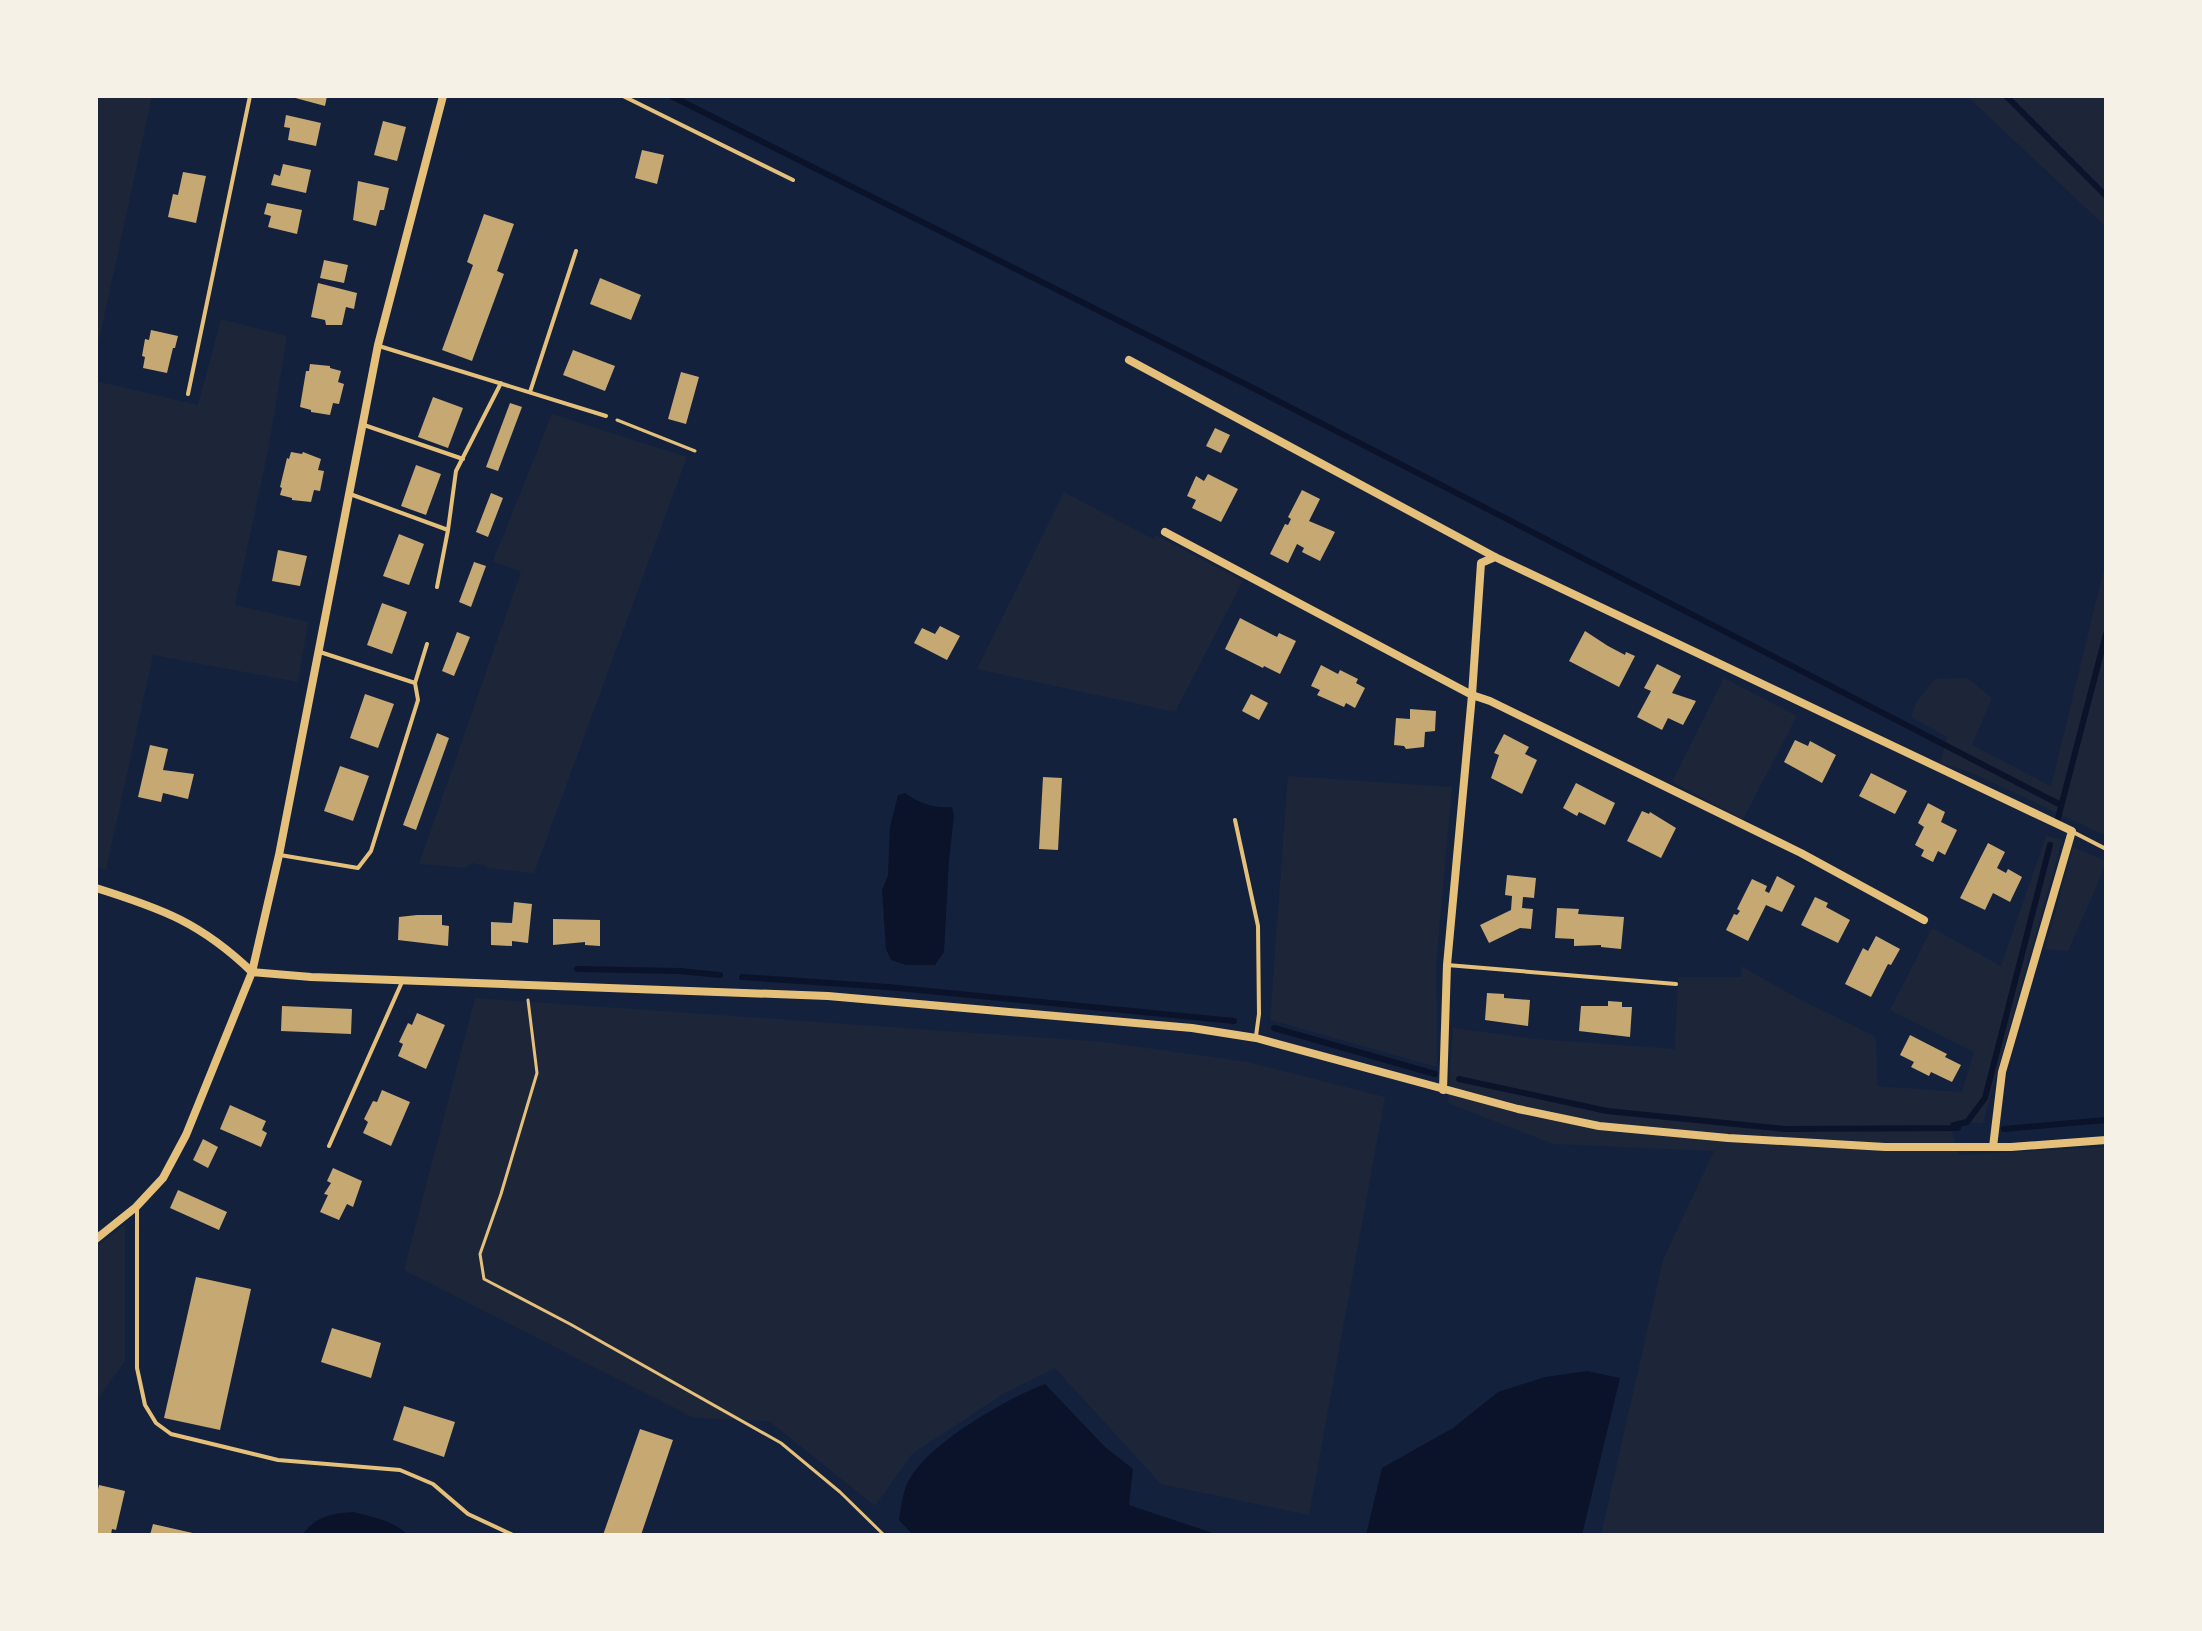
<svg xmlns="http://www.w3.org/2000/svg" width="2202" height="1631" viewBox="0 0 2202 1631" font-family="Mulish,sans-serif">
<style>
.green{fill:#1d2539}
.water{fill:#0b132b}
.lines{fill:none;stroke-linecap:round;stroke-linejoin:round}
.stream{stroke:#0b132b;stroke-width:6}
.building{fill:#c6a872}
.path{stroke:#e5c07b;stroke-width:3}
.service{stroke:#e5c07b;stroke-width:4}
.minor{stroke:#e5c07b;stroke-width:8}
</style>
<rect width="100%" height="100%" fill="#14213d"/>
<path class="green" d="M96 96H152L96 354Z
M1967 96H2106V227Z
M221 319 287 336 268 451 235 605 308 622 298 682 153 655 106 870 96 867V381L198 405Z
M552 414 687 457 534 873 488 868 484 865 471 863 467 868 419 864 521 572 493 561Z
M1064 492 1153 539 1156 535 1243 581 1175 712 977 669Z
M2106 561V836L1970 772 1940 763 1947 737 1911 717 1917 701 1935 679 1967 678 1992 698 1972 745 2051 786Z
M1724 678 1797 716 1743 819 1672 782Z
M1288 776 1452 787 1436 965 1437 1067 1270 1020Z
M2046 836 2062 840 1983 1123 1949 1122 1959 1155 2106 1147V1535H1601L1663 1260 1714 1151 1553 1144 1448 1103 1453 1028 1535 1039 1675 1049 1678 977H1742L1741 966 1797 998 1876 1037 1877 1086 1962 1092 1974 1052 1890 1010 1932 928 2001 966Z
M2073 847 2106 861V864L2068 951 2045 949Z
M475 998 1104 1042 1247 1062 1385 1097 1309 1515 1161 1484 1055 1368 1003 1394 912 1454 875 1506 769 1421 694 1418 404 1270Z
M125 1225V1361L96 1401V1247Z"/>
<path class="water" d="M905 793C921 804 933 808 952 807L954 816 949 860 944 952 935 965H906L891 960 886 949 882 890 888 875 890 827 898 795Z
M1587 1371 1620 1378 1582 1535H1366L1382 1468 1453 1428 1498 1392 1545 1377Z
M1045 1384 1105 1447 1133 1469 1129 1505 1219 1535H913L899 1520C901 1509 902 1495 907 1484 923 1446 1007 1398 1045 1384Z
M354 1512C373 1517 394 1521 408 1535H302C316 1516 332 1513 354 1512Z"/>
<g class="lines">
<path class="stream" d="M671 96 1253 388 2061 805
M2006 96 2106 196
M2057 822 2106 634
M577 969 680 971 720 975
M742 977 888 987 1234 1021
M1274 1028 1435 1074
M1459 1079 1607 1111 1785 1129 1958 1128
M1954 1125 1967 1122 1985 1098 2050 845
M2004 1129 2106 1120"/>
</g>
<path class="building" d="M288 96H327L325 106Z
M286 115 321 123 316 146 288 140 290 128 284 127Z
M383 121 406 127 397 161 374 155Z
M642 150 664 155 657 184 635 178Z
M283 164 311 170 306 193 271 185 274 174 280 176Z
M183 172 206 176 196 223 168 217 173 194 178 195Z
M358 181 389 188 384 210H380L376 226 353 220Z
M267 203 302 210 297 234 268 227 271 216 264 214Z
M484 214 514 224 497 271 504 274 472 361 442 350 473 265 467 262Z
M324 260 348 265 344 283 320 278Z
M600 278 641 295 631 320 590 304Z
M318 283 357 293 354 309 346 307 342 325H326L325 320 311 317Z
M151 330 178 336 175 348H173L167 373 143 368 145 357 142 356 145 339 149 340Z
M573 350 615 366 605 391 563 375Z
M310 364 330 366V368L341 371 338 382 344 384 339 404 333 403 330 415 311 412V410L300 407 306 371H309Z
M681 372 699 377 686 424 668 419Z
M433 397 463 408 448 448 418 437Z
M510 403 522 407 498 471 486 467Z
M1215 428 1230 435 1221 453 1206 446Z
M291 452 302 454 303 452 321 459 318 470 324 471 320 491 314 490 311 502 292 500V498L280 495 282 488 280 487 287 458 289 459Z
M416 465 441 474 426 515 401 506Z
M1208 474 1238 489 1221 522 1192 508 1196 500 1187 496 1196 476 1204 481Z
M1302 490 1320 499 1309 521 1335 532 1320 561 1302 552 1304 548 1297 544 1288 563 1270 554 1285 524 1288 525 1291 519 1288 517Z
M491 493 503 498 488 537 476 532Z
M399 534 424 544 409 585 383 576Z
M278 550 307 556 300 586 272 581Z
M474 562 486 566 471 607 459 602Z
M382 603 407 612 392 654 367 645Z
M1240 618 1277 637 1279 633 1296 641 1280 674 1264 666 1263 668 1225 649Z
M940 626 960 636 947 660 914 643 922 628 935 634Z
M1585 631 1608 646 1625 655 1626 652 1635 656 1619 687 1569 661Z
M457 632 470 637 454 676 442 671Z
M1657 664 1681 676 1672 693 1696 701 1683 725 1668 718 1662 730 1637 717 1651 691 1644 688Z
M1321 665 1338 674 1340 670 1358 679 1356 683 1365 688 1355 708 1346 703 1344 707 1317 695 1320 690 1311 686Z
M365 694 394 704 378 748 350 738Z
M1251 694 1268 703 1259 720 1242 711Z
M1410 709 1436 711 1435 731 1425 732 1424 747 1406 749 1404 746 1394 745 1396 718 1410 719Z
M437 733 449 738 416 830 403 825Z
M1504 734 1529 747 1525 754 1537 760 1522 794 1491 778 1499 755 1494 753Z
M1795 740 1808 746 1810 741 1836 755 1822 783 1784 762Z
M150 745 168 749 163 770 194 774 188 799 163 793 161 802 138 797Z
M340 766 369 776 353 821 324 811Z
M1871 773 1907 791 1895 814 1859 796Z
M1043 777 1062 778 1058 850 1039 849Z
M1576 783 1615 803 1605 825 1579 812 1577 816 1563 808Z
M1928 803 1945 812 1941 822 1957 830 1945 855 1938 851 1933 862 1921 856 1924 850 1915 845 1924 827 1918 823Z
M1642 811 1649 814 1650 812 1676 828 1661 858 1627 841Z
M1988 843 2005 852 1997 868 2006 873 2008 869 2022 877 2010 902 1993 893 1985 910 1960 898Z
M1507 875 1536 878 1534 898 1523 897 1522 908 1533 909 1531 929 1520 928 1489 943 1480 925 1511 910 1512 896 1505 895Z
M1777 876 1795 886 1782 912 1766 905 1748 941 1726 930 1734 914 1737 915 1740 911 1737 909 1752 879 1767 886 1765 891 1769 893Z
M1815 897 1828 903 1826 907 1850 920 1838 943 1801 925Z
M514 902 532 904 528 943 512 941V946L491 945V922L512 923Z
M1557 908 1579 909 1578 914 1624 917 1621 949 1601 947V945L1574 946V939L1555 938Z
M417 915H442V925L449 926 448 946 398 940 399 917Z
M553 919 600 920V946L585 945V942L553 945Z
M1876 936 1900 949 1891 965 1888 964 1871 997 1845 984 1863 948 1868 951Z
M1487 993 1504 994V998L1530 1000 1528 1026 1485 1020Z
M1608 1001 1622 1002V1007H1632L1630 1037 1579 1031 1581 1006H1608Z
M282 1006 352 1009 351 1034 281 1031Z
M417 1013 445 1025 426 1069 398 1056 403 1044 399 1042 408 1023 412 1025Z
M1910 1035 1947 1054 1945 1057 1961 1065 1952 1082 1931 1072 1929 1076 1911 1067 1914 1062 1900 1055Z
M382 1090 410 1102 391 1146 363 1133 368 1122 364 1119 373 1101 377 1102Z
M230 1105 266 1121 262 1130 267 1133 261 1147 220 1129Z
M203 1139 218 1147 208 1168 193 1160Z
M333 1168 362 1181 353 1207 347 1204 339 1220 320 1212 328 1195 324 1194 331 1183 327 1181Z
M178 1190 227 1212 219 1230 170 1208Z
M196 1277 251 1289 220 1430 164 1418Z
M332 1328 381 1343 371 1378 321 1362Z
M404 1406 455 1422 444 1457 393 1440Z
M640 1429 673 1440 641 1535H603Z
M99 1485 125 1491 116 1530 112 1529 111 1535H96V1498Z
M153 1524 197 1534V1535H150Z"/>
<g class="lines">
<path class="path" d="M617 420 695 451
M528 1000 537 1073 501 1194 480 1254 484 1279 570 1324 781 1443 840 1492 884 1535"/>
<path class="service" d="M623 96 793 180
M379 346 606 416
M530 392 576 251
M188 394 250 96
M364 425 463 459
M350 494 448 530
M437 587 448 530 456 471 501 383
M415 683 427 644
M1235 820 1258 926 1259 1014 1256 1036
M2073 832 2106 849
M280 855 358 868 371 851 418 700 415 683 320 652
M1447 965 1676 984
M329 1146 402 982
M137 1209V1368L145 1405 156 1423 171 1434 278 1460 400 1470 433 1484 468 1514 513 1535"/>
<path class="minor" d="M1129 360 1495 557 2072 831 2002 1072 1993 1147
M1165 532 1472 695 1490 701 1801 853 1924 920
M96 888C163 909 201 923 252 972
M252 972 311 977 828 996 1192 1028 1256 1038 1518 1109 1599 1126 1728 1138 1885 1147H2011L2106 1140
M1443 1090 1447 965 1472 695 1481 563 1495 557
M96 1239 136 1207 163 1178 186 1135 252 972 279 855 378 345 443 96"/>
</g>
<rect width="2202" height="1631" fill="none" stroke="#f6f1e7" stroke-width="196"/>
</svg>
